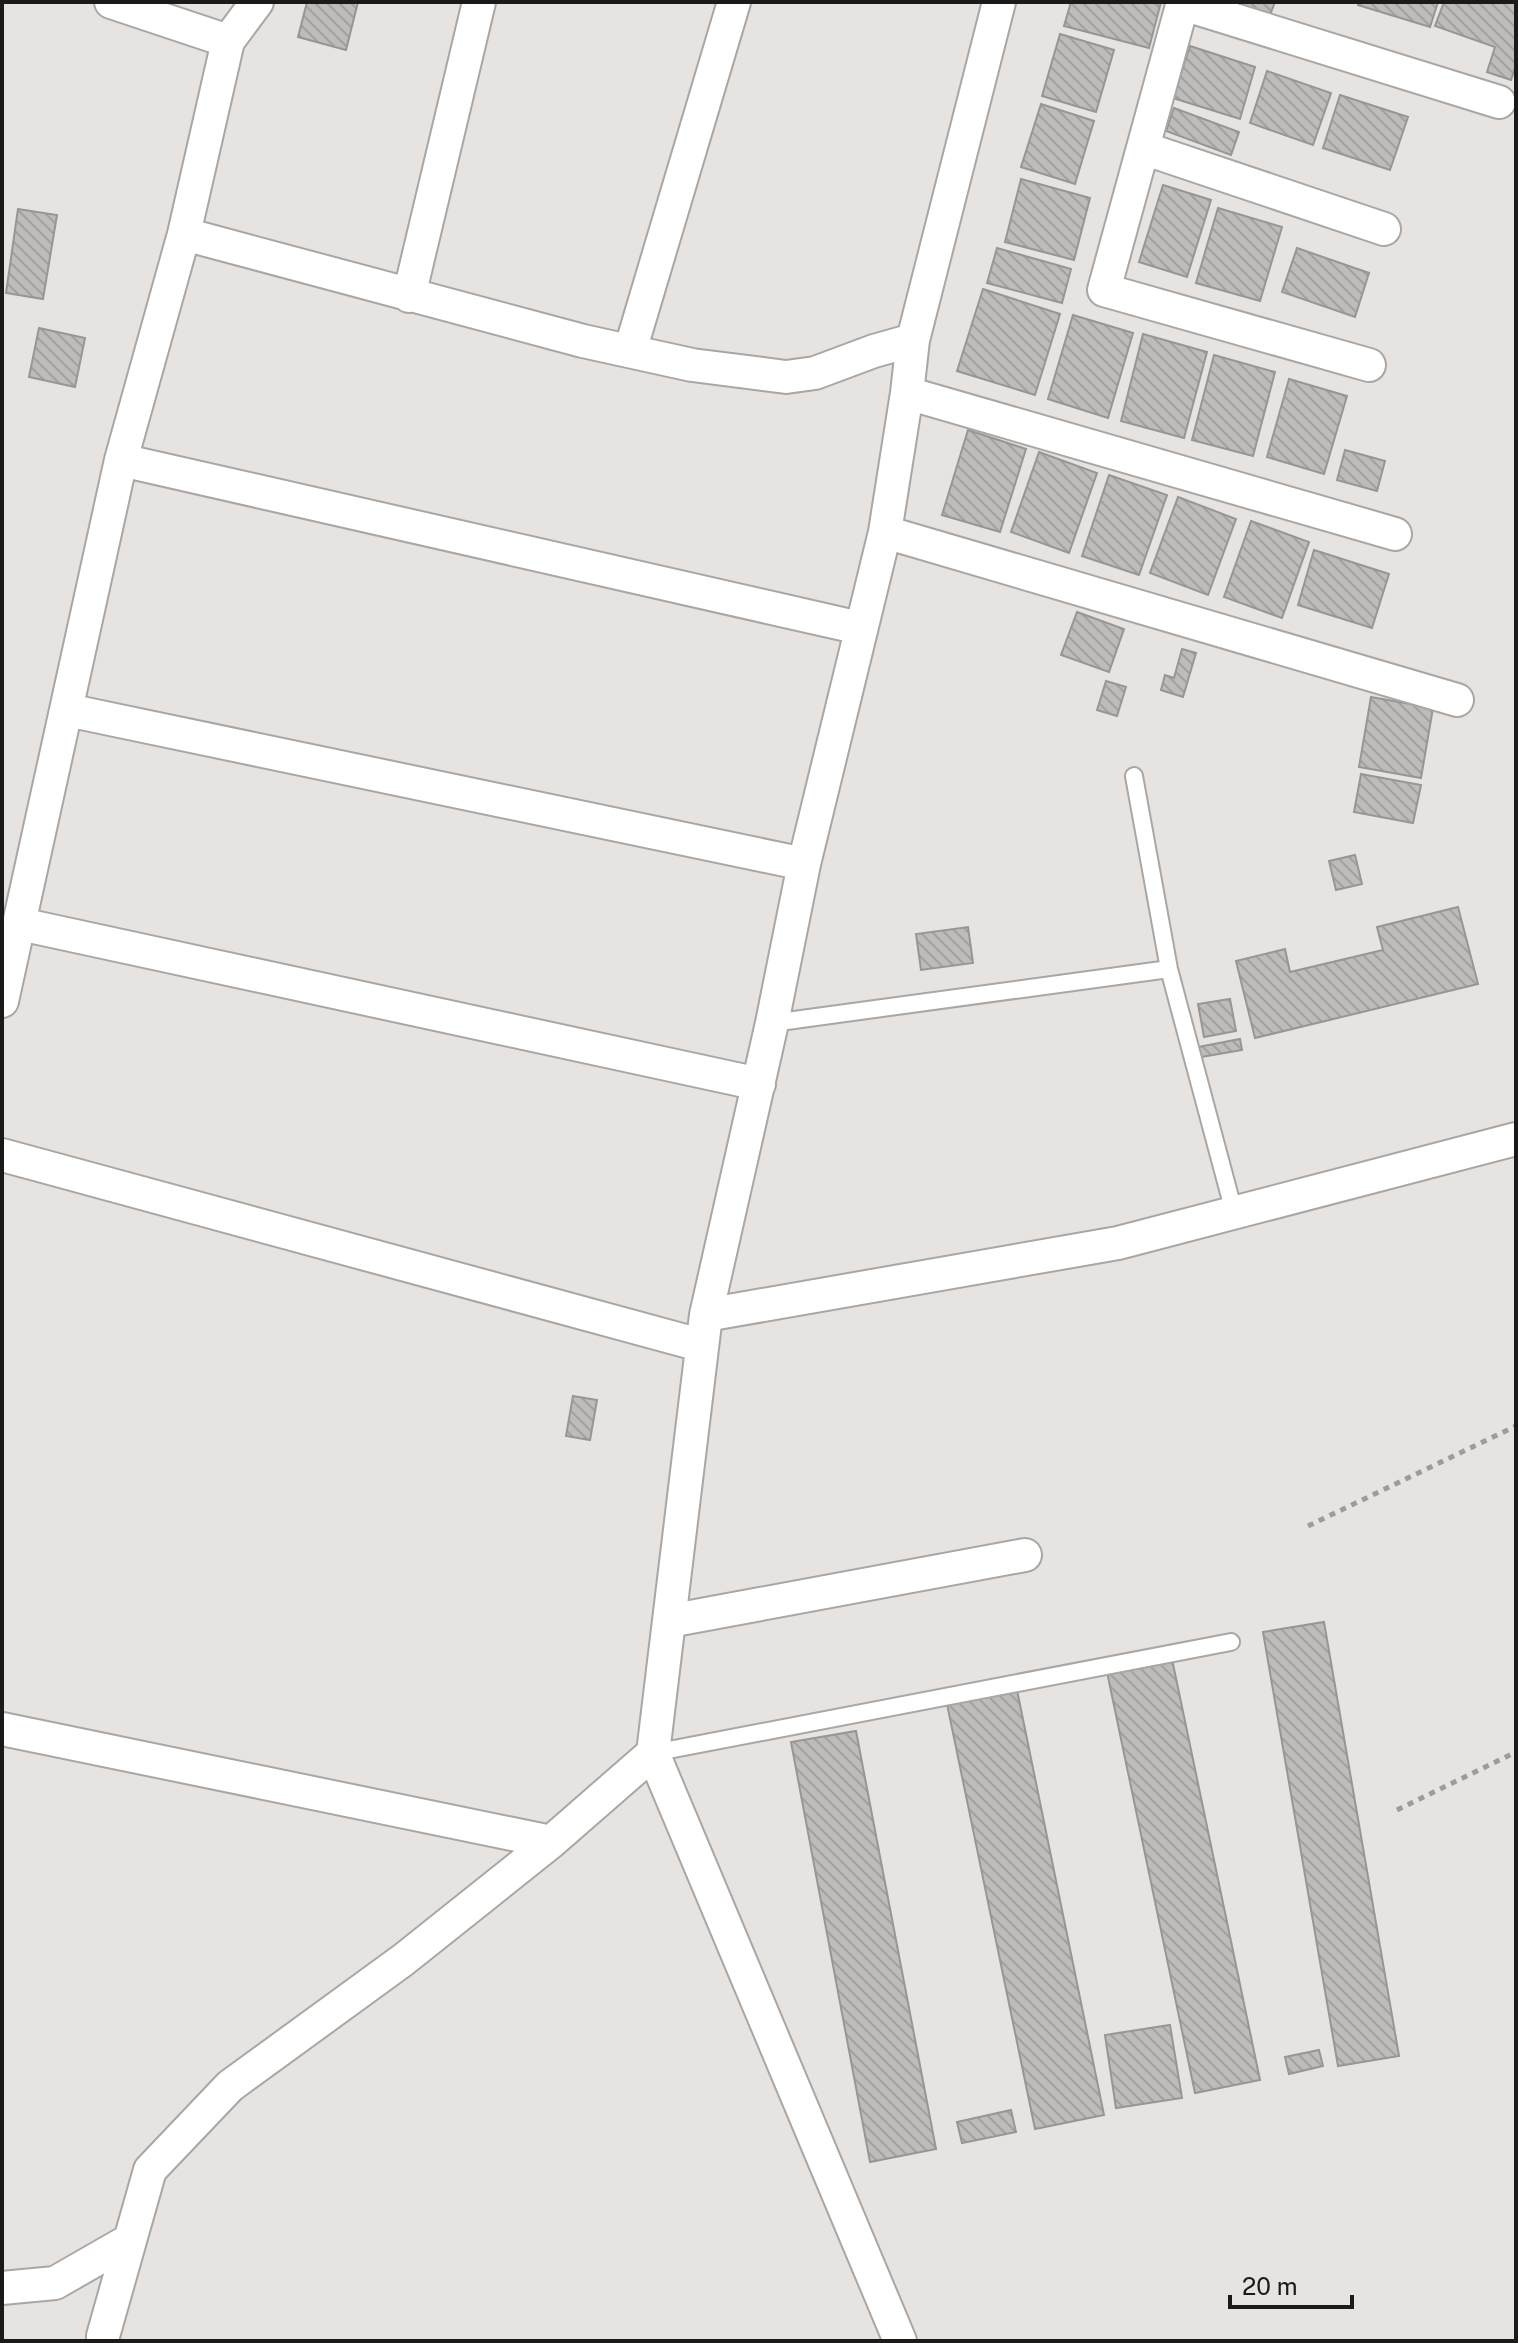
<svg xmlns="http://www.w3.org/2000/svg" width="1518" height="2343" viewBox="0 0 1518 2343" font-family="'Public Sans',sans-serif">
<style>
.building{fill:url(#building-back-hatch);stroke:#989593;stroke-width:2}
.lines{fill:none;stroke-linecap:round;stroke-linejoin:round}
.lane-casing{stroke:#a9a6a4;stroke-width:20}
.street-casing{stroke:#a9a6a4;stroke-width:36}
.path{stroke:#9e9c9a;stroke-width:5;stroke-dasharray:6 6;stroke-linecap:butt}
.lane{stroke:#fff;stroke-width:16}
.street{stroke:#fff;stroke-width:32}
</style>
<defs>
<pattern id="building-back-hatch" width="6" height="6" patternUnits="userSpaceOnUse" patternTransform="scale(2)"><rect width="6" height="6" fill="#bebcba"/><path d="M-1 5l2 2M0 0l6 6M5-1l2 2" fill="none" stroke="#a3a19f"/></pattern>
</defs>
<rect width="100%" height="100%" fill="#e6e3e1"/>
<path class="building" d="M307 2H358L346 50 298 37Z
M1071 2H1161L1149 48 1064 26Z
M1230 2H1275L1270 15Z
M1359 2H1438L1430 27 1358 5Z
M1444 2H1516V65L1511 80 1487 72 1495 47 1435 26Z
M1060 34 1114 50 1096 112 1042 96Z
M1190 46 1255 67 1240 119 1173 98Z
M1267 71 1331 93 1313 145 1250 123Z
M1340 95 1408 117 1390 170 1323 148Z
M1041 104 1094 121 1075 184 1021 167Z
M1174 108 1239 132 1231 155 1166 131Z
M1021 179 1090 198 1074 260 1005 242Z
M1163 185 1211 200 1187 277 1139 262Z
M1218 208 1282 227 1260 301 1196 283Z
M18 209 57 215 43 299 6 293Z
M997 248 1071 269 1062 303 987 283Z
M1297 248 1369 273 1355 317 1282 292Z
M983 289 1060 314 1035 395 957 371Z
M1073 315 1133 333 1108 418 1048 399Z
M39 328 85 338 75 387 29 377Z
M1143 334 1207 352 1184 438 1121 421Z
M1214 355 1275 372 1253 456 1192 440Z
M1289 379 1347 396 1324 474 1267 457Z
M968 430 1026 449 1000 532 942 515Z
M1345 450 1385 461 1377 491 1337 480Z
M1039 452 1097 473 1069 553 1011 532Z
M1109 475 1167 495 1139 575 1082 556Z
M1178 497 1236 519 1208 595 1150 573Z
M1251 521 1309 542 1282 618 1224 597Z
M1314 550 1389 574 1372 628 1298 605Z
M1077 612 1124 629 1109 672 1061 655Z
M1182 649 1196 653 1183 697 1161 690 1165 675 1174 678Z
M1106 681 1126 687 1117 716 1097 710Z
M1371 697 1433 708 1421 778 1359 767Z
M1361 774 1421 785 1413 823 1354 812Z
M1355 855 1362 884 1336 890 1329 861Z
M1458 907 1478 984 1255 1038 1236 961 1285 949 1290 972 1383 950 1377 927Z
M968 927 973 963 921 970 916 934Z
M1230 999 1236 1031 1204 1037 1198 1004Z
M1240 1039 1242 1050 1201 1057 1198 1047Z
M573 1396 597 1400 590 1440 566 1436Z
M1324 1622 1399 2056 1338 2066 1263 1632Z
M1172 1659 1260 2080 1195 2093 1107 1672Z
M1017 1690 1104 2115 1035 2129 947 1704Z
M856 1731 936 2149 870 2162 791 1742Z
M1170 2025 1182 2098 1116 2108 1105 2035Z
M1319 2050 1323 2066 1289 2074 1285 2057Z
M1011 2110 1016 2132 962 2143 957 2122Z"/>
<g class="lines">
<defs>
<path id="lane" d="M1134 776 1169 969 1234 1212
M772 1023 1169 969
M653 1753 1231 1642"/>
<path id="street" d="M111 2 228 41
M1183 2 1104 290 1369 365
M1183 4 1499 102
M1143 148 1384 229
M184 234 583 341 692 365 786 377 815 373 874 351 913 340
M409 296 479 2
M630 351 734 2
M907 393 1395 534
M121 460 860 628
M885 532 1457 700
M67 710 804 864
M20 924 759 1084
M2 1001 121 460 184 234 228 41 257 2
M2 1155 700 1345
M706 1315 1118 1243 1516 1139
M669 1621 1025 1555
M2 1729 551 1842
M2 2288 55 2283 130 2240
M103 2341V2336L150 2170 230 2086 403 1960 551 1842 653 1753
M900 2341 653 1753 706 1315 772 1023 804 864 885 532 907 393 913 340 999 2"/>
</defs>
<use href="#lane" class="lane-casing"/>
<use href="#street" class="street-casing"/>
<path class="path" d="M1308 1526 1516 1426
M1397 1810 1516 1752"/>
<use href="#lane" class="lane"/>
<use href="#street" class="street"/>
</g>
<rect width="1518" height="2343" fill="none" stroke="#1b1a19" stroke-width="8"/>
<path d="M1230 2295v12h122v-12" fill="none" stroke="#1b1a19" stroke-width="4"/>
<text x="1242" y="2295" font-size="24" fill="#1b1a19" stroke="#e6e3e1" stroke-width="6" paint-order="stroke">20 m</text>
</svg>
